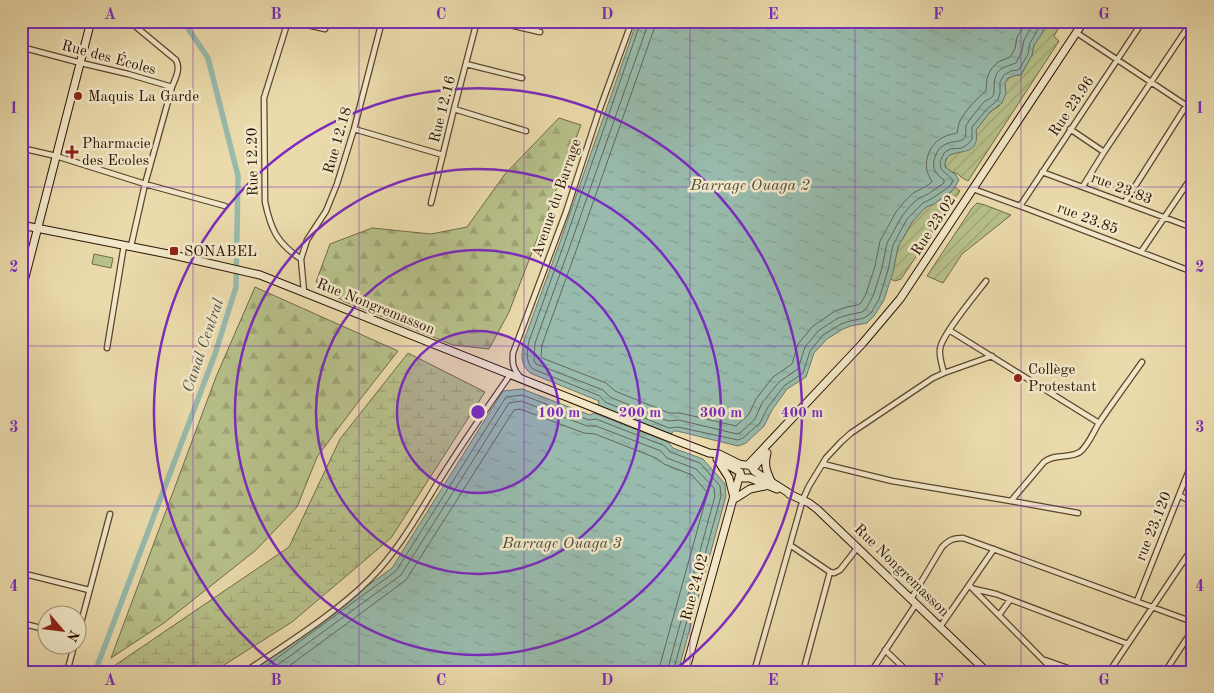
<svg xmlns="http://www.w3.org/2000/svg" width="1214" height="693" viewBox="0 0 1214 693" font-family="'Old Standard TT',serif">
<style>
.forest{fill:url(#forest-firs);stroke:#716a47}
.wetland{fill:url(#wetland-marsh);stroke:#716a47}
.garden{fill:url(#garden-furrows);stroke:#716a47}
.pitch{fill:#b7c08a;stroke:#716a47}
.water{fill:url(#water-ripples);stroke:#6c7869}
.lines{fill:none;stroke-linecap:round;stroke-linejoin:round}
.shore{stroke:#626758;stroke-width:1}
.canal{stroke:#98bbad;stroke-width:5.5}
.street-casing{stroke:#5b452e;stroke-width:7}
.secondary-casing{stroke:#2b1304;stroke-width:9}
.street{stroke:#f2e8c9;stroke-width:4.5}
.secondary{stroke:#f2e8c9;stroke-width:7}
.grid{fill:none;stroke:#7b2cbf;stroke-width:1;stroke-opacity:0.55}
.ring{fill:none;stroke:#7b2cbf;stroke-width:2.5}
.poi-dot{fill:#8f2418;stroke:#f2e8c9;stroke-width:2}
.labels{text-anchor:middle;stroke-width:5;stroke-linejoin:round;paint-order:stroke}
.street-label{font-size:15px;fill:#2b1304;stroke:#f2e8c9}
.poi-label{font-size:15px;fill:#2b1304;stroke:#f2e8c9;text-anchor:start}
.water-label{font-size:16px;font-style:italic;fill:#514e3f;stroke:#f2e8c9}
.centre{fill:#7b2cbf;stroke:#f2e8c9;stroke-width:2.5}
.ring-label{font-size:15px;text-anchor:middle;font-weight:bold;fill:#7b2cbf;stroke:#f2e8c9;stroke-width:5;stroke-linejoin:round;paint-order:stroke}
.neatline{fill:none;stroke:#7b2cbf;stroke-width:2}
.grid-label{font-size:16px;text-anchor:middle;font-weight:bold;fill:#7b2cbf}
</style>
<defs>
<pattern id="forest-firs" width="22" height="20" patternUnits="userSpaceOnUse" patternTransform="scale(1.25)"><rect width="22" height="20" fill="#b7c08a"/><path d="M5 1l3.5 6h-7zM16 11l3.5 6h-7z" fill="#9ea475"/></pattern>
<pattern id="wetland-marsh" width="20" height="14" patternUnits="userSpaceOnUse" patternTransform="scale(1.25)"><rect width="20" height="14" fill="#b7c08a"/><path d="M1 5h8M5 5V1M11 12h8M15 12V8" fill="none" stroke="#9ea475"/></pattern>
<pattern id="garden-furrows" width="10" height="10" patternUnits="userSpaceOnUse" patternTransform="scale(1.25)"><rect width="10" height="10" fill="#b7c08a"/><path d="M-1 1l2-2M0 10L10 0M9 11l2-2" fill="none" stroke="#9ea475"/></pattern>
<pattern id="water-ripples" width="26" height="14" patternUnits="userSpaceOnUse" patternTransform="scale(1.25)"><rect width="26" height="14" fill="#98bbad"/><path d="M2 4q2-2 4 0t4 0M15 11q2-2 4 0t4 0" fill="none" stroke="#83a093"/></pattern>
</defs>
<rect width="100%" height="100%" fill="#ebdbac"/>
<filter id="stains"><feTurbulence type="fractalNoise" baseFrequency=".004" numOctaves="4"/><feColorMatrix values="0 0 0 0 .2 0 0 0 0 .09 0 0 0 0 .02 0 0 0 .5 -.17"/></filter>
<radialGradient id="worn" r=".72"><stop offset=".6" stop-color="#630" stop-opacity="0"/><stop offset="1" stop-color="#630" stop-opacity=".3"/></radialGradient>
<path class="forest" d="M559 118 581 125 509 312 489 349 453 345 343 301 316 282 330 244 372 228 431 234 467 227 505 174Z
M255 287 398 351 358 402 317 457 297 507 256 550 164 623 111 658 216 377Z"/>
<path class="wetland" d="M408 353 485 392 391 538 292 622 213 672H107L108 670 289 547 340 439Z"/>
<path class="garden" d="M1047 21H1063L1054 36 1059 41 968 181 961 177 958 174 952 172 945 167V163L948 156 973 146C976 140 977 136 976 130L990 112 999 106 1005 89V83L1008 78 1017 75H1021L1032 55 1034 45 1041 35Z
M955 187 960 191 901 279 895 281 890 279C894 269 895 258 898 248 899 243 903 239 905 235 910 226 913 219 920 212 931 202 947 199 955 187Z
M977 203 985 205 1011 215 962 254 943 283 927 276 972 208Z"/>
<path class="pitch" d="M94 254 113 258 111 268 92 264Z"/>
<path class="water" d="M637 21H1047L1041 35 1034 45 1032 55 1021 75H1017L1008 78 1005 83 1006 93 1002 103 990 112 976 130C982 165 943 141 945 167L956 175 959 180 953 190 934 204 926 207 912 222 898 247 893 272 884 300 874 316 867 323 851 326 843 329 827 339 814 353 806 377 787 389 772 410 764 426 746 443 738 446 677 431H674L671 434 598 405 599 401 530 373C519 363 522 354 524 340L560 242Z
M522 389 590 415 594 413 668 442 673 448 703 459 725 484 726 496 678 672H249L392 568 503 391Z"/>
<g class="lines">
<path class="shore" d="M641 21 564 244 529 341C527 351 525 362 533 369L600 396 605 402 669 428 678 427 738 440 743 438 760 423 768 407 784 386 803 373 810 351 823 335 841 324 850 321 864 318 871 313 879 299 888 270 893 245 907 219 923 203 931 199 949 187 953 181 952 179 941 169 940 162 944 153 950 149 962 148 969 143 972 139V127L987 109 998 100 1000 93V82L1004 75 1011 71 1018 70 1020 68 1028 54 1030 43 1036 33 1042 21
M647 21V27L570 246 535 343 534 361 536 364 603 390 610 397 668 421 679 420 737 434 740 433 755 419 762 403 779 382 798 369 805 347 818 331 838 318 848 315 862 312 866 309 873 296 882 268 887 243 902 216 910 206 919 198 928 194 944 183V180C937 175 932 170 934 161 939 135 962 146 965 137 967 134 965 130 966 126 968 121 981 105 985 101 987 100 990 99 992 97 997 92 990 77 1001 69 1006 66 1011 65 1016 63L1022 51 1024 40 1035 21
M655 21 654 29 577 248 542 345 541 356 542 358 606 383 615 391 669 413H680L736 426 749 414 756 399 773 377 792 364 798 344 813 326 835 311 847 307 858 305 861 303 866 294 875 266 880 241 896 212 905 201 913 193 925 187 932 182C931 179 928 175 927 171 924 157 932 141 946 136 950 134 954 134 957 133 958 129 958 125 960 121 964 112 978 97 986 91L987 78 991 69 998 62 1010 57 1015 49 1017 37 1027 21
M258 672 396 571 506 397 522 395 589 420 596 419 665 446 670 452 700 463 720 486 721 496 673 672
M268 672 401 575 509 403 521 401 587 426H596L661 451 667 458 696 469 714 488 715 496 667 672
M281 672 406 580 514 410 520 409 584 433 595 434 656 458 664 464 692 475 707 492V495L660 665V672"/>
<path class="canal" d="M95 672 215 354 236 287 238 176 208 58 183 21"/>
<defs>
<path id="street" d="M129 21 176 60C181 69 175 79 172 87
M288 21 264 98 265 202C271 230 277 243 301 259L304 292
M290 21 325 29
M492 21 540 32
M1077 33 1193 110
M21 47 81 63 128 74 172 87 145 184 131 246
M466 64 522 78
M454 109 526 131
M354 129 443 155
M1070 129 1104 152
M21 148 56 156 145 184 225 206
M1042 172 1193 228
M1083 186 1104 152 1192 21
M973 189 1020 206 1193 272
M1125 202 1193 95
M431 203 454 109 477 21
M1020 206 1143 21
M1141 252 1193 175
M301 259 307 240 326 211 337 184 354 129 382 21
M949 330 1099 423
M107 348 124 245
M944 373C942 365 939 357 940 349 941 336 976 294 986 281
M520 377C513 369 512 363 513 353L566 212 598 114 632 21
M823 464 892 481 1011 501 1078 513
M1179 495 1193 503
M1011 501 1044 462C1055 453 1069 459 1080 452 1088 446 1094 431 1099 423 1113 402 1128 382 1142 362
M790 545 830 572 834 573 840 570 858 547
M21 573 89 590
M969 585 1055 672
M974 589 996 594 1128 644
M911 599 942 547C949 540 953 538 963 538L1193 622
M1137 601 1193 460
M999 615 1010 600
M21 623 48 630
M940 627 994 549
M78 634 110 514
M885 650 908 672
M1045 660 1079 672
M21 671 24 672
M67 672 74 646
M245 672C286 644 335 614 370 579 399 550 419 513 440 479 462 444 486 409 510 375
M754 672 803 499 809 486 826 458 841 442 851 433 933 378 944 373 992 356
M803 672 830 572
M871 672 916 604
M1109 672 1193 547
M1165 672 1193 629"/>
<path id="secondary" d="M21 225 173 255 260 275 670 438 709 453 719 454 739 464 744 465H748L752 467 754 471 792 495
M21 293 91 21
M767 453C764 464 766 471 771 481
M717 459 729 478 733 494
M719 460 740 472
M748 465 862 344 900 299 1084 21
M753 469 766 453
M740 472 741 476 743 478H750L777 489
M789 494 809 503 817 509 987 672
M736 498 750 489 765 486
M685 672 740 474"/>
</defs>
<use href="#street" class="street-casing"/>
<use href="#secondary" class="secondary-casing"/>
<use href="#street" class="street"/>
<use href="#secondary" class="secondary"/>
</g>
<path class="grid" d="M193 21V672M359 21V672M524 21V672M690 21V672M855 21V672M1021 21V672M21 187H1193M21 346H1193M21 506H1193"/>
<circle cx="478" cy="412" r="81" fill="#7b2cbf" fill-opacity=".12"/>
<g class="ring">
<circle cx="478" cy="412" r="81"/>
<circle cx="478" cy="412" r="162"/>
<circle cx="478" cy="412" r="243"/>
<path d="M283 671A324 324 0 1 1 673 671"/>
</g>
<g class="poi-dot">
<circle cx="78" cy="96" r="5"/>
<path d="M69.5 144.5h5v5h5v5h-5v5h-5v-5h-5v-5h5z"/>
<rect x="169" y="246" width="10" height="10" rx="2.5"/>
<circle cx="1018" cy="378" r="5"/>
</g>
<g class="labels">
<g class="street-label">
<text transform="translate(109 57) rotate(15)" y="5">Rue des Écoles</text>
<text transform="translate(1071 106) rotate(-56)" y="5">Rue 23.96</text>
<text transform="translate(442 109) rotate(-76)" y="5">Rue 12.16</text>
<text transform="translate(337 140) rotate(-74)" y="5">Rue 12.18</text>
<text transform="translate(252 162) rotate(-91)" y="5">Rue 12.20</text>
<text transform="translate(1122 188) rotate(21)" y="5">rue 23.83</text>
<text transform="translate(556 198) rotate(-71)" y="5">Avenue du Barrage</text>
<text transform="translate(1088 218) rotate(21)" y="5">rue 23.85</text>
<text transform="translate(933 225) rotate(-57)" y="5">Rue 23.02</text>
<text transform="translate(376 306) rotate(22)" y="5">Rue Nongremasson</text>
<text transform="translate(1153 526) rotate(-68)" y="5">rue 23.120</text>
<text transform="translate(902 570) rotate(44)" y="5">Rue Nongremasson</text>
<text transform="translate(694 587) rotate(-75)" y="5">Rue 24.02</text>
</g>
<g class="poi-label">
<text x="88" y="101">Maquis La Garde</text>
<text x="82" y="148">Pharmacie<tspan x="82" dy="17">des Ecoles</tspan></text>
<text x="184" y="256">SONABEL</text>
<text x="1028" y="374">Collège<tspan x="1028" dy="17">Protestant</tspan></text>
</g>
<g class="water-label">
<text x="750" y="190">Barrage Ouaga 2</text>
<text transform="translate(202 345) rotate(-71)" y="6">Canal Central</text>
<text x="562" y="548">Barrage Ouaga 3</text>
</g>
</g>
<circle cx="478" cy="412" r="8" class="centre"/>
<g class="ring-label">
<text x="559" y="417">100 m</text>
<text x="640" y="417">200 m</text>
<text x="721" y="417">300 m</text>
<text x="802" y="417">400 m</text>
</g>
<rect width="1214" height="693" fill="none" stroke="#ebdbac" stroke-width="55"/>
<g transform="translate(62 630) rotate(118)"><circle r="24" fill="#f2e8c9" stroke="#a2937a"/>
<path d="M0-4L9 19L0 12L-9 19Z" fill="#8f2418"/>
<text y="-8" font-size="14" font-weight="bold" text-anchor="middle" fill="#2b1304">N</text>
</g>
<rect x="28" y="28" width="1158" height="638" class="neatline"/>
<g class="grid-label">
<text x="110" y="19">A</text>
<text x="276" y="19">B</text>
<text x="441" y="19">C</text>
<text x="607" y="19">D</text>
<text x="773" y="19">E</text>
<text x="938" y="19">F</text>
<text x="1104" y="19">G</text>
<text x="14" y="113">1</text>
<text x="1200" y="113">1</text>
<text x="14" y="272">2</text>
<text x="1200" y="272">2</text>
<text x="14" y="432">3</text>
<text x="1200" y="432">3</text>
<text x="14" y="591">4</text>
<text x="1200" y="591">4</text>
<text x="110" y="685">A</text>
<text x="276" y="685">B</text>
<text x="441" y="685">C</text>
<text x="607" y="685">D</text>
<text x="773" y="685">E</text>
<text x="938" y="685">F</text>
<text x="1104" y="685">G</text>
</g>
<rect width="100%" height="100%" filter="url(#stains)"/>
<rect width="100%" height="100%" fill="url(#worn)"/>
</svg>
